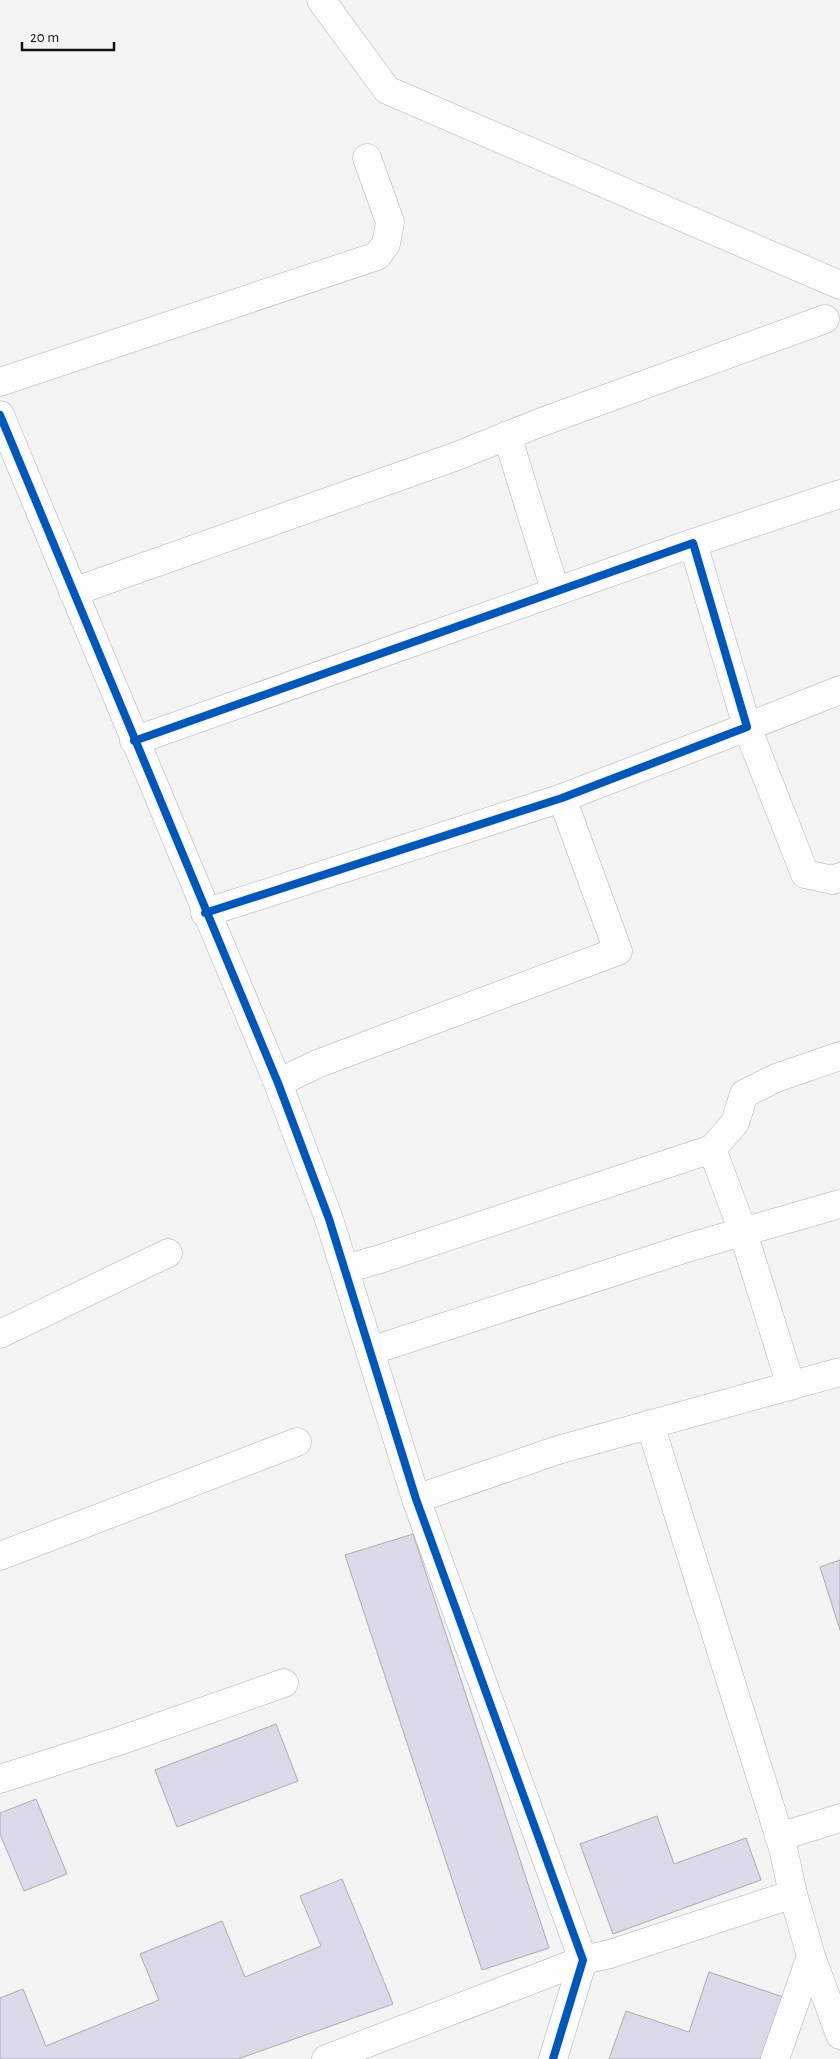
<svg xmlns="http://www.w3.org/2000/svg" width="840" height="2059" viewBox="0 0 840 2059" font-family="'Alegreya Sans',sans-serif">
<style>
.building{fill:#dadaeb;stroke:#acacae}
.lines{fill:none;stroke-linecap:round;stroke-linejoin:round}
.minor-casing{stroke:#b0b0b1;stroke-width:29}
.minor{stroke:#fdfdfe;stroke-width:28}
.cycleway-casing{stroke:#f4f4f5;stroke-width:11}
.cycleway{stroke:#0057b8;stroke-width:8}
</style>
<rect width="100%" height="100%" fill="#f4f4f5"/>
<path class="building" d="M413 1534 549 1948 482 1970 345 1555Z
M840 1560V1630L820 1567Z
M276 1724 298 1781 177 1827 155 1770Z
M36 1799 67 1874 24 1891 0 1834V1813Z
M657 1816 674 1864 746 1838 761 1880 613 1934 580 1844Z
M342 1879 393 2004 238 2059H0V1998L23 1989 46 2046 159 2000 140 1954 222 1921 245 1977 321 1946 300 1896Z
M709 1972 786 1998 765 2059H609L626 2011 689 2032Z"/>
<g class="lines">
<defs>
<path id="minor" d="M321 0 387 90 840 285
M0 382 377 256 386 244 390 222 367 158
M0 415 278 1083 329 1219 416 1499 583 1960 553 2059
M507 435 555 590
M693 543 840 494
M73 592 457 456 539 423 825 319
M840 690 747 727 805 874 833 880 840 877
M134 741 693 543 747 727 562 798 205 913
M278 1083 317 1064 618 951 562 798
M712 1149 743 1232 791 1386
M345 1269 380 1259 712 1149 735 1123 744 1094 776 1078 840 1056
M0 1334 168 1253
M370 1351 690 1247 840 1204
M650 1424 783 1848 793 1894 811 1956 840 2035
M416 1499 558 1450 840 1372
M0 1556 297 1442
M0 1779 122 1740 284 1683
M779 1837 840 1818
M326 2059 583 1960 610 1954 793 1894
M775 2059 811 1956"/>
</defs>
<use href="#minor" class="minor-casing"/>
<use href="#minor" class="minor"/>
<defs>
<path id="cycleway" d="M0 415 278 1083 329 1219 416 1499 583 1960 553 2059
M134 741 693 543 747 727 562 798 205 913"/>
</defs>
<use href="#cycleway" class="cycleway-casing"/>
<use href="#cycleway" class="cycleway"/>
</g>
<path d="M22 42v8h92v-8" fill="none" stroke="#141415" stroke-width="2.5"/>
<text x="30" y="42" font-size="15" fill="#141415" stroke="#f4f4f5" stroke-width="4" paint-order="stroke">20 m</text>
</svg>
